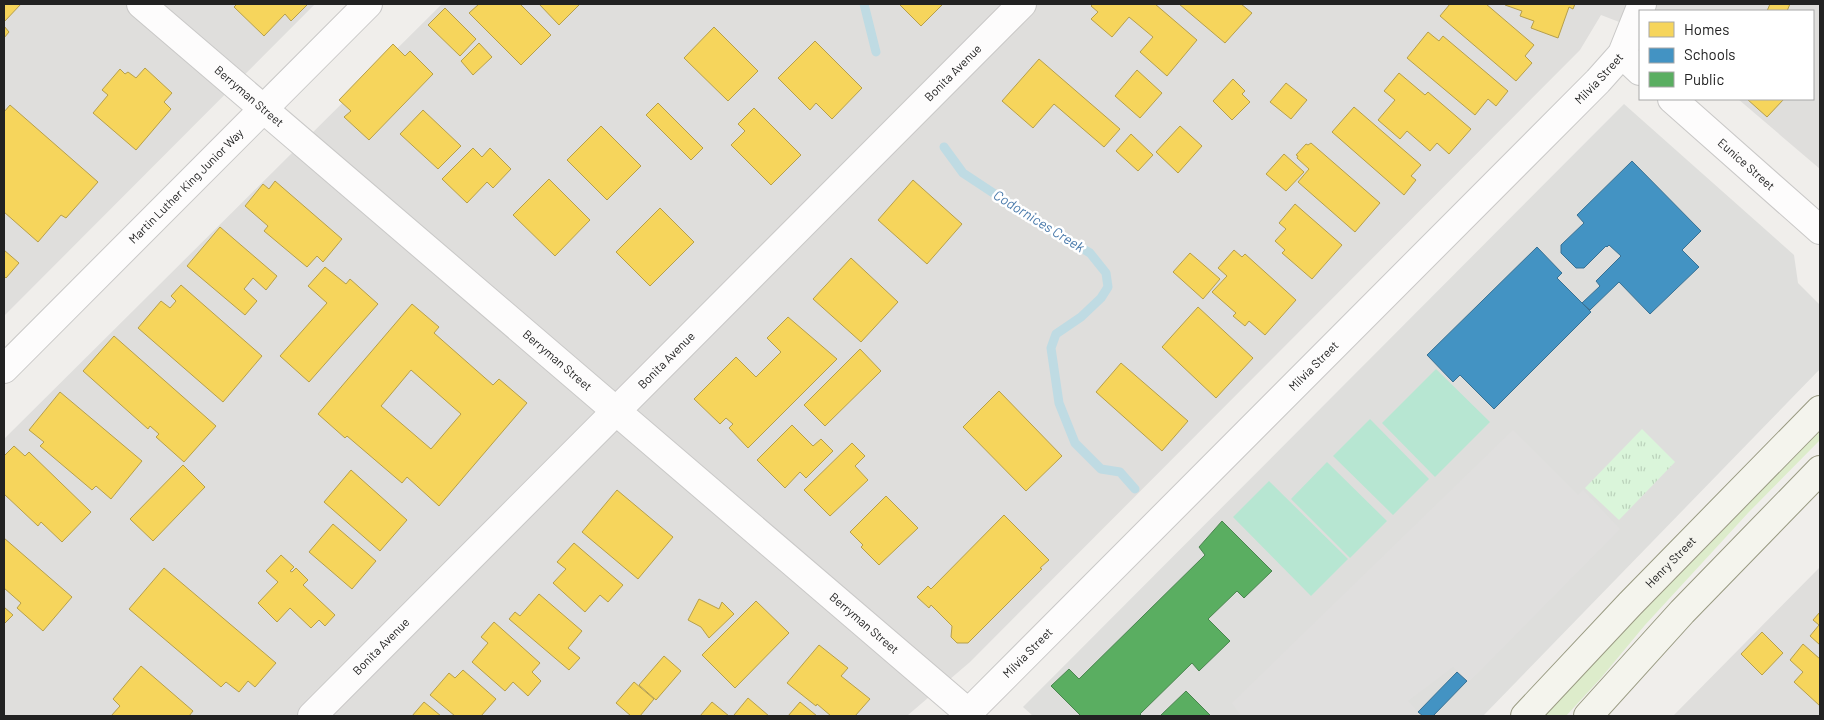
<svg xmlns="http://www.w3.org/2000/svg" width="1824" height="720" viewBox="0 0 1824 720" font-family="Barlow,sans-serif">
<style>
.residential{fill:#dfdedc}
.religious{fill:#dededc}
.park{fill:url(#park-tufts)}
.garden{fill:#ddeccb}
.pitch{fill:#b7e6d2}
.parking{fill:#e0dfde}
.homes{fill:#f6d55c;stroke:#b69f4b;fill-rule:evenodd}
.schools{fill:#4393c3;stroke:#397193}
.public{fill:#5aae61;stroke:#49844e}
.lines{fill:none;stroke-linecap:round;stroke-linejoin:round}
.stream{stroke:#bfdbe3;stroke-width:9}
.minor-casing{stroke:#c9c8c7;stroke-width:30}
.tertiary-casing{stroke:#c9c8c7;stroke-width:30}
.secondary-casing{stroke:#999a82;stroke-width:30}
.minor{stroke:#fdfcfc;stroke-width:28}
.tertiary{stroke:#fdfcfc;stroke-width:28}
.secondary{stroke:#f4f4ed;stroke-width:28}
.labels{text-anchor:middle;stroke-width:5;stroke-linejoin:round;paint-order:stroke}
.street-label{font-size:12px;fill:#222;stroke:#fff}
.water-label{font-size:14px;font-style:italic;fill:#4a7aab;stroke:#fff}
</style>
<defs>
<pattern id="park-tufts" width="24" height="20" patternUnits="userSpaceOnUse" patternTransform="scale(1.25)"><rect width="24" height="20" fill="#daf5da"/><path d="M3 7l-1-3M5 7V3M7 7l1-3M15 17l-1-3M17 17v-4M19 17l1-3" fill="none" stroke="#bbd2bb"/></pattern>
</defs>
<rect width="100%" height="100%" fill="#f0eeeb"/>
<path class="residential" d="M4 4H315L4 316Z
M442 4H1820V169L1738 99H1813V11H1640V30L1601 15 1580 50 970 662 908 715 909 716H4V439Z
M1820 567V716H1673Z"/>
<path class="religious" d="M1624 104 1794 255 1798 283 1820 305V369L1483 716H1033L1023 707Z"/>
<path class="park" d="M1642 429 1675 462 1619 520 1585 488Z"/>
<path class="garden" d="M1820 431V440L1748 513 1645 625 1601 678 1566 716H1543L1635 620Z"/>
<path class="pitch" d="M1436 369 1490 422 1435 477 1382 423Z
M1370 419 1429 479 1393 515 1333 456Z
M1327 462 1387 521 1350 558 1291 499Z
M1269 481 1348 559 1311 596 1233 517Z"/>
<path class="parking" d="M1513 430 1578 495 1583 490 1620 529 1469 682 1453 667 1408 701 1422 716H1241L1232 703Z"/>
<path class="homes" d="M4 4H21L4 22Z
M237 4H308L291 21 285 14 264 36 234 7Z
M479 4H520L551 35 521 65 469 13Z
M539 4H580L559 25Z
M899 4H943L921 26Z
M1093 4H1155L1197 40 1167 76 1140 52 1153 37 1129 17 1112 37 1091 19 1098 12 1091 6Z
M1179 4H1241L1252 13 1225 43Z
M1450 4H1486L1534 45 1525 56 1532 63 1516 81 1440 16Z
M1506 4H1575L1573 9 1569 7 1558 38 1531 28 1534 21 1520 16 1522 11 1505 5Z
M1770 4H1790L1787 11H1767Z
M445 8 476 39 460 56 428 25Z
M4 26 9 32 4 38Z
M714 27 758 71 728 101 684 58Z
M1428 32 1439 41 1443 36 1508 91 1496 106 1488 99 1475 115 1407 58Z
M815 41 862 88 832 119 816 103 810 110 778 78Z
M479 43 492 57 473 75 461 61Z
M393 44 405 56 410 51 433 74 369 140 344 117 351 111 339 100Z
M1039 59 1120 129 1104 147 1054 104 1033 128 1002 101Z
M145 68 172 93 164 102 171 109 136 150 93 113 108 95 102 90 120 69 125 74 128 72 136 78Z
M1137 70 1162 93 1140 118 1115 96Z
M1399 73 1425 95 1428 92 1471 129 1449 154 1437 143 1430 151 1407 131 1400 139 1378 120 1395 100 1384 91Z
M1233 79 1245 91 1242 94 1250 102 1232 120 1213 101Z
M1286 83 1307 100 1291 119 1270 102Z
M1747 99H1784L1767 117Z
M658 103 703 148 691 160 646 115Z
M10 105 98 182 66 218 61 215 38 242 4 212V112Z
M1354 107 1421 165 1411 176 1416 180 1404 195 1332 132Z
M754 108 801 155 771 185 731 145 745 131 738 124Z
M423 110 461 146 438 169 400 134Z
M601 126 641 166 607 200 567 160Z
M1180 126 1202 146 1178 173 1156 152Z
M1131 134 1153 155 1138 171 1116 151Z
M1311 143 1380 203 1355 232 1298 182 1309 169 1297 158 1298 156 1296 155 1306 144 1308 145Z
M473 148 482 157 490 148 511 169 493 188 487 182 467 203 442 179Z
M1284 154 1304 172 1286 191 1266 174Z
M549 179 590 220 555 256 513 215Z
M913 180 962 224 927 264 878 220Z
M275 181 342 239 323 262 317 256 307 267 264 231 268 226 245 206 263 184 269 189Z
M1295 204 1342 245 1312 279 1282 253 1285 250 1275 241 1286 229 1279 223Z
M660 208 694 242 650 286 616 252Z
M220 227 277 276 266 290 253 278 244 289 257 301 245 315 187 266Z
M4 250 19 263 6 278 4 276Z
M1234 250 1242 257 1245 254 1296 300 1265 335 1249 321 1245 326 1233 316 1236 313 1212 292 1227 276 1218 268Z
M1190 253 1220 279 1203 299 1173 272Z
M851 258 898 302 861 342 813 299Z
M325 267 346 284 350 279 378 304 309 382 280 356 327 303 308 286Z
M181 285 262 356 223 402 138 328 161 301 170 308 176 301 171 296Z
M412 304 439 327 434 333 493 385 499 379 527 403 439 506 407 477 402 483 347 436 345 438 318 414ZM411 370 461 414 431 449 381 406Z
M1198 307 1253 358 1216 398 1162 347Z
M788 317 837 359 748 448 729 428 733 424 726 418 720 424 694 399 736 357 756 377 781 352 767 338Z
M114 336 216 426 184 462 156 437 159 434 150 426 148 429 83 371Z
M860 349 881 371 825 426 804 405Z
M1121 363 1188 421 1162 451 1096 392Z
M999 391 1062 456 1026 491 963 427Z
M60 392 142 461 111 499 96 486 92 490 40 446 44 442 29 430Z
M792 425 813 446 821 439 833 451 806 478 800 472 785 488 757 460Z
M852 443 865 456 855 466 868 480 830 516 804 490Z
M14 446 25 456 29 452 91 512 62 542 41 522 38 526 4 494V456Z
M183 465 205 487 153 541 130 519Z
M351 470 407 520 380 551 324 502Z
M617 490 673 537 638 579 582 532Z
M886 496 918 528 879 565 861 547 863 545 850 532Z
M1004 515 1049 560 1040 568 1042 569 968 643H957L951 637 952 626 931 605 929 608 917 597 928 586 931 589Z
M333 524 376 561 352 589 309 552Z
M4 538 72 597 43 631 17 608 21 603 4 588Z
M574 543 623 585 608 602 600 595 585 612 553 583 566 569 557 562Z
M281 555 294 567 290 571 292 572 296 568 308 580 303 585 335 615 325 626 319 620 311 628 290 608 277 622 258 603 278 582 266 571Z
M164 568 276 663 255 687 248 681 239 692 226 682 221 687 129 609Z
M539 594 582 631 568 648 580 658 569 670 509 619 515 612 520 616Z
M699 599 719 609 722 602 734 614 709 638 701 627 688 620Z
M756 601 789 633 735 688 702 655Z
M4 607 13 615 4 624Z
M1820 612V645L1810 636 1819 625 1813 620Z
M494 622 540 663 532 672 541 681 528 696 513 682 505 691 472 662 488 643 481 637Z
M1762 632 1783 653 1762 675 1741 654Z
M1803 644 1820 659V706L1794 682 1803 672 1790 660Z
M819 645 848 668 841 676 870 699 855 716H831L817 704 816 706 787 683Z
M664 656 681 671 656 700 639 685Z
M141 666 193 711 189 716H111L120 706 113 699Z
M463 670 496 699 481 716H455L430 695 449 673 455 678Z
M634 682 654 699 640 716H631L616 703Z
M748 698 769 716H735L734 715Z
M424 702 441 716H412Z
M712 702 729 716H700Z
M800 702 817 716H788Z"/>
<path class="schools" d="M1632 161 1701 231 1682 250 1699 267 1650 314 1619 282 1590 310 1582 303 1600 286 1596 281 1621 256 1609 245 1607 247 1606 246 1584 268H1576L1561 253V245L1584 223 1577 215Z
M1537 247 1562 273 1557 278 1591 312 1494 409 1460 375 1453 382 1427 355Z
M1457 672 1467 681 1433 716H1423L1418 712Z"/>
<path class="public" d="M1222 521 1272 571 1244 598 1237 591 1208 619 1230 641 1199 671 1192 663 1140 714 1142 716H1081L1051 686 1069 669 1079 679 1205 555 1199 547Z
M1186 691 1211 716H1160Z"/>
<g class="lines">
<path class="stream" d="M864 4 876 52
M944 147 963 173 1037 222 1090 253 1106 273 1108 287 1101 298 1081 317 1056 334 1051 348 1059 403 1075 443 1101 469 1120 472 1135 489"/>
<defs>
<g id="minor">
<path id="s1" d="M141 4 972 716"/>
<path d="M1622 54 1640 71"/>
<path id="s2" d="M1672 99 1820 230"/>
<path id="s3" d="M312 716 1022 4"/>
<path id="s4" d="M965 716 1598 81 1622 54 1642 4"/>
</g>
<g id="tertiary">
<path id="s5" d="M4 369 368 4"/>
</g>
<g id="secondary">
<path id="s6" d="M1525 716 1630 604 1820 410"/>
<path d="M1588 716 1682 612 1820 470"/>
</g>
</defs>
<use href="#minor" class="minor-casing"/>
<use href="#tertiary" class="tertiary-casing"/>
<use href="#secondary" class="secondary-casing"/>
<use href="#minor" class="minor"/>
<use href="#tertiary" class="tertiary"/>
<use href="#secondary" class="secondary"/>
</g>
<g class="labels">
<g class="street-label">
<text dy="4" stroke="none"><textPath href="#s3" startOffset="908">Bonita Avenue</textPath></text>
<text dy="4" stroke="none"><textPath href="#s4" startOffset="899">Milvia Street</textPath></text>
<text dy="4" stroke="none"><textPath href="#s1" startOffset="142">Berryman Street</textPath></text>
<text dy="4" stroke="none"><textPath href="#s2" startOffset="99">Eunice Street</textPath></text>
<text dy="4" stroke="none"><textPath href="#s5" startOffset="258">Martin Luther King Junior Way</textPath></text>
<text dy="4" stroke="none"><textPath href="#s1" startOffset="548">Berryman Street</textPath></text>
<text dy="4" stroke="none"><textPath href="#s3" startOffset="502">Bonita Avenue</textPath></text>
<text dy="4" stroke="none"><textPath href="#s4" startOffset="494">Milvia Street</textPath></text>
<text dy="4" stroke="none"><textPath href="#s6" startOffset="212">Henry Street</textPath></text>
<text dy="4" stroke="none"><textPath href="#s1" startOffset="952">Berryman Street</textPath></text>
<text dy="4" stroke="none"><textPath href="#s3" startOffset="98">Bonita Avenue</textPath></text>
<text dy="4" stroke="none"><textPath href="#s4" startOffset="89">Milvia Street</textPath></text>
</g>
<g class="water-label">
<text transform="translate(1039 221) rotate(32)" y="5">Codornices Creek</text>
</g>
</g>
<rect width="1824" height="720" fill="none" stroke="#222222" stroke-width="10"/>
<rect x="1639" y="10" width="175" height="90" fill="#ffffff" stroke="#a7a7a7"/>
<rect x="1649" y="22" width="25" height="15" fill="#f6d55c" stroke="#a7a7a7"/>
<text x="1684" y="35" font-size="15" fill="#222222">Homes</text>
<rect x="1649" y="48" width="25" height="15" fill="#4393c3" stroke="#a7a7a7"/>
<text x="1684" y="60" font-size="15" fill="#222222">Schools</text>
<rect x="1649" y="72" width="25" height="15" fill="#5aae61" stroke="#a7a7a7"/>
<text x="1684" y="85" font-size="15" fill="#222222">Public</text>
</svg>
